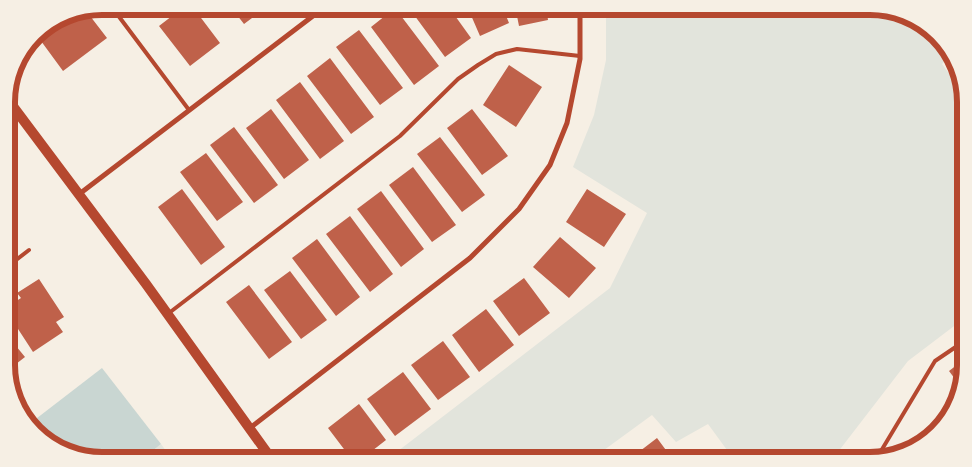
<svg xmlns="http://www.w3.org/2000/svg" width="972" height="467" viewBox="0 0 972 467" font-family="Montserrat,sans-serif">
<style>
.green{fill:#e2e4dc}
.water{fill:#c9d6d2}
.building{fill:#bf614a}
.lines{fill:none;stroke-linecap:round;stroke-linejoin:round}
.service{stroke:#b5482f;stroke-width:4}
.minor{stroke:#b5482f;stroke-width:5}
.secondary{stroke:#b5482f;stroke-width:10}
.rim{fill:none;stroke:#b5482f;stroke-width:6}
</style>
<rect width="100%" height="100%" fill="#f6efe4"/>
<path class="green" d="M606 6H681L695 12 698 6H870L912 16 946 44 951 56 942 64 965 95 966 317 908 361 831 461H735L708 424 676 442 652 415 589 461H385L610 288 647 213 573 167 594 115 606 60Z
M161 444 173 461H140Z"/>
<path class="water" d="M102 368 161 444 140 461H102L60 451 28 425Z"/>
<path class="building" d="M143 6H167L152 17Z
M185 6H192L220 43 190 66 159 26Z
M230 6H268L244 24Z
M411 6H448L471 38 445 57 409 8Z
M467 6H502L509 23 480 36Z
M515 6H546L548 20 519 26Z
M395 8 439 66 414 85 371 27Z
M87 12 107 38 63 71 41 41 72 18Z
M359 30 403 88 380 105 336 47Z
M330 58 374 117 351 134 307 76Z
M509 65 542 87 516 127 483 105Z
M300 82 344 141 320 159 276 100Z
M271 109 309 160 284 179 246 128Z
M472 109 508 156 482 175 447 128Z
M234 127 278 185 254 203 210 145Z
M440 137 485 195 462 212 417 154Z
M206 153 243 202 217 221 180 172Z
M413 167 456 225 432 242 389 185Z
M182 189 225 247 201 265 158 207Z
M587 189 626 214 604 247 566 222Z
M381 191 424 249 401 267 357 209Z
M350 216 393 274 370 292 326 234Z
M560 237 596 268 569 298 533 267Z
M317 239 360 297 336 316 292 258Z
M290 271 327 320 301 339 264 290Z
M524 278 550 313 519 336 493 301Z
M39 279 64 317 56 322 63 332 33 352 7 312V307L21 298 17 293Z
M249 285 292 342 269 359 226 302Z
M486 309 514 345 479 372 452 335Z
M7 335 25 357 7 371Z
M443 341 470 377 438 400 411 365Z
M966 358V365L961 387 949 371Z
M403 372 431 409 395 436 367 399Z
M359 404 386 440 359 461H353L328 428Z
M657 438 674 461H627Z"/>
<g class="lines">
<path class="service" d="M114 10 189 110
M7 267 29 250
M169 313 400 136 458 79 478 65 496 54 517 49 580 56
M875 461 935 361 966 340"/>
<path class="minor" d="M78 195 326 6
M250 428 470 258 519 209 550 165 567 123 580 59V6"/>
<path class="secondary" d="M6 97 146 284 273 461"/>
</g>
<path d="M0 0H972V467H0ZM102 15H870A87 87 0 0 1 957 102V365A87 87 0 0 1 870 452H102A87 87 0 0 1 15 365V102A87 87 0 0 1 102 15Z" fill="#f6efe4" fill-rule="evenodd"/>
<path class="rim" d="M102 15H870A87 87 0 0 1 957 102V365A87 87 0 0 1 870 452H102A87 87 0 0 1 15 365V102A87 87 0 0 1 102 15Z"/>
</svg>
